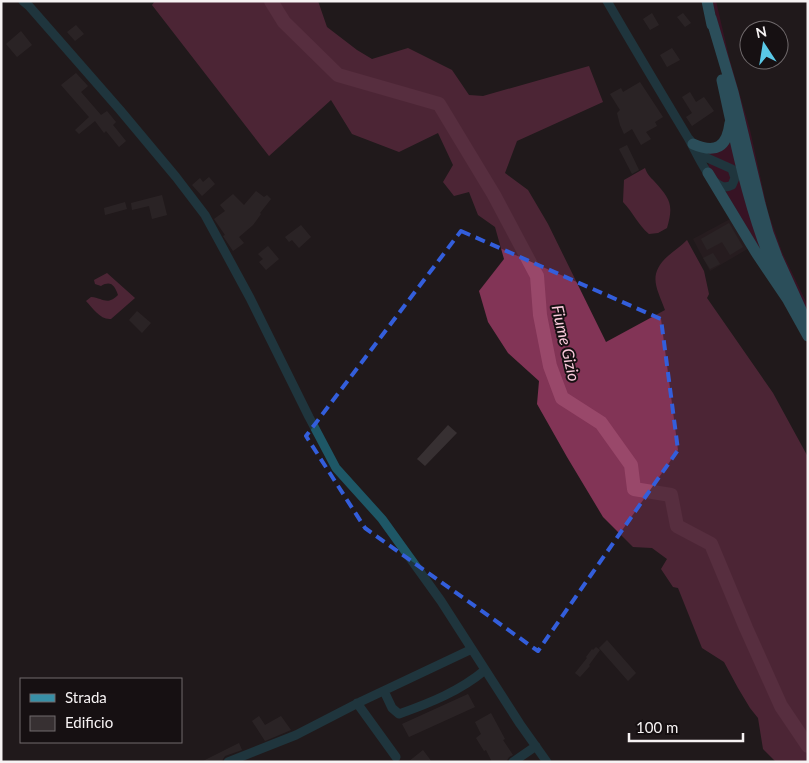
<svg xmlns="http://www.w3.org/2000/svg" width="809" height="763" viewBox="0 0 809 763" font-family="Lato,sans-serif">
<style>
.built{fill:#2d2125}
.green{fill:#520d2f}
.forest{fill:#823456}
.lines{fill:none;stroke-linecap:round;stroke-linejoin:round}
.river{stroke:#99486a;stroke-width:14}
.building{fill:#373032}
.minor{stroke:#1e5766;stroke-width:9}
.major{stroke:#388fa6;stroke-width:11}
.marked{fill:none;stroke:#335edb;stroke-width:4;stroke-dasharray:10 6;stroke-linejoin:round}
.labels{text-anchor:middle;stroke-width:4;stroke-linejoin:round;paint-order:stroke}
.water-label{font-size:16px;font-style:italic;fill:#fcccdd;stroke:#161012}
</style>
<rect width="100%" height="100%" fill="#20191b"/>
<path class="built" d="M732 218 749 248 710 271 693 239Z"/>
<path class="green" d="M712 1H716L729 57 750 130 768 212 782 252 808 306V315L778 252Z
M731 143 762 249H760L725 194 727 190 738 179 706 155 726 144Z
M709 162 731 173 730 181 727 183 720 182 708 168Z"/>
<path class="forest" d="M155 1H318L327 27 357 50 372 59 408 48 452 70 469 95 483 96 589 66 603 102 517 141 505 173 528 190 548 224 606 342 665 310C657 288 647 275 668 256 675 250 681 246 687 240L704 271 709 294 707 298 773 393 808 457V762H776L763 749 758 718 750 708 738 688 724 662 702 648 678 588 673 587 661 569 667 559 652 548 633 547 603 517 567 457 537 404 539 381 508 353 488 322 479 291 504 259 495 227 478 215 469 192 454 196 443 182 453 165 438 133 399 152 352 134 331 100 269 156 152 5Z
M645 168C647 174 650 177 654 181 670 199 674 204 667 228L658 233 649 234C638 225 633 212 623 202L624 180Z
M107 273 135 298 111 319C100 320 93 308 86 301L91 297C103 298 107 306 118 295 115 286 111 280 101 286L95 284 94 280Z"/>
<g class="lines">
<path class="river" d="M271 1 284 22 338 75 439 104 494 195 537 276 540 315 550 366 562 398 601 423 631 465 634 489 671 495 677 526 711 544 746 628 781 706 808 746"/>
</g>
<path class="building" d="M652 13 659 25 650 30 643 19Z
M683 13 691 23 685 27 677 17Z
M76 25 84 34 75 41 67 32Z
M21 31 32 45 17 57 6 44Z
M672 48 680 60 667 67 660 55Z
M76 73 88 86 81 92 101 115 107 111 116 122 113 125 126 141 119 147 106 131 104 133 95 121 79 134 75 130 89 117 61 85Z
M640 82 663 117 655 122 657 126 646 132 651 139 641 145 632 129 624 134 620 125 617 113 620 110 610 94 621 88 623 92Z
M690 92 696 102 704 97 714 111 692 126 686 117 692 113 682 97Z
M627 145 639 170 632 174 619 149Z
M209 177 215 184 202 196 192 185 200 178 203 182Z
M256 191 264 197 267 195 271 199 260 213 261 214 253 225 239 237 244 243 233 251 223 236 225 235 214 219 225 211 220 205 233 194 244 205Z
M162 195 167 215 152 219 149 206 132 210 131 203Z
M125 202 127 209 105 215 104 208Z
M729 223 743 247 730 255 722 242 707 250 701 239Z
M301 225 311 237 299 248 292 240 289 242 285 237Z
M268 246 279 259 266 270 259 262 263 259 258 254Z
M713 253 720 264 710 269 703 258Z
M137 311 151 323 142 333 129 320Z
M448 425 457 433 425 466 417 459Z
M607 640 636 673 628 681 599 648Z
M596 647 600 650 589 665 590 666 580 677 575 673 587 658 586 657 592 649 593 650Z
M468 694 475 707 409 737 402 724Z
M491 713 505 739 503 740 513 755 509 757 506 762H492L486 750 484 751 476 738 481 734 475 722Z
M259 716 265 725 281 716 291 730 265 741 252 721Z
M239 743 242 750 225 756 223 759 222 762H201Z
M423 750 432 762H408Z"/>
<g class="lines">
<path class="minor" d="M23 1 29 6 120 110 176 177 205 215 250 298 309 417 336 468 382 519 441 601 520 724 547 762
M607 1C633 46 660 91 687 136 695 149 704 172 715 182 720 186 725 189 732 185L735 178 732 169 705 157 699 151 689 139
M384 691 392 708 399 714C430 703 460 691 485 670
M357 703 396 757
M228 762 296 735 362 701 472 649
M513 762 536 746"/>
<path class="major" d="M707 1 712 25
M711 18 733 92 760 204 768 233 777 257 808 325
M722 80C737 150 751 220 781 285
M693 144C716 154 727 147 730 123
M708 173 757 254 788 300 808 336"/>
</g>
<path d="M0 0H809V763H0ZM461 231 661 319 678 450 538 651 365 528 306 436Z" fill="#20191b" fill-opacity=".55" fill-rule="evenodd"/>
<path class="marked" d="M461 231 661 319 678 450 538 651 365 528 306 436Z"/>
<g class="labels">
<g class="water-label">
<text transform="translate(566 343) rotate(77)" y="6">Fiume Gizio</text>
</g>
</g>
<rect width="809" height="763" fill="none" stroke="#f6f2f3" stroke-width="5"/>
<rect x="20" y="678" width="162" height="65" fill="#161012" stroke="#706a6c"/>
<rect x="30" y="694" width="25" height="8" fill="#388fa6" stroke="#706a6c"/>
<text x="65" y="703" font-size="15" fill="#f6f2f3">Strada</text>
<rect x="30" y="716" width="25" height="15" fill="#373032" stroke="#706a6c"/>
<text x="65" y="728" font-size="15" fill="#f6f2f3">Edificio</text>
<g transform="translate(764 45) rotate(348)"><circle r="24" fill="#161012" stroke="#706a6c"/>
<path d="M0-4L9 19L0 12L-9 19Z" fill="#5ac8e6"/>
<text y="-8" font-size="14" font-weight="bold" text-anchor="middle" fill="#f6f2f3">N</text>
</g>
<path d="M629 733v8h114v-8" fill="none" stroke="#f6f2f3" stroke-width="2.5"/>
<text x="636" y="733" font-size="15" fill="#f6f2f3" stroke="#161012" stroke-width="4" paint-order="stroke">100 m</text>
</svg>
